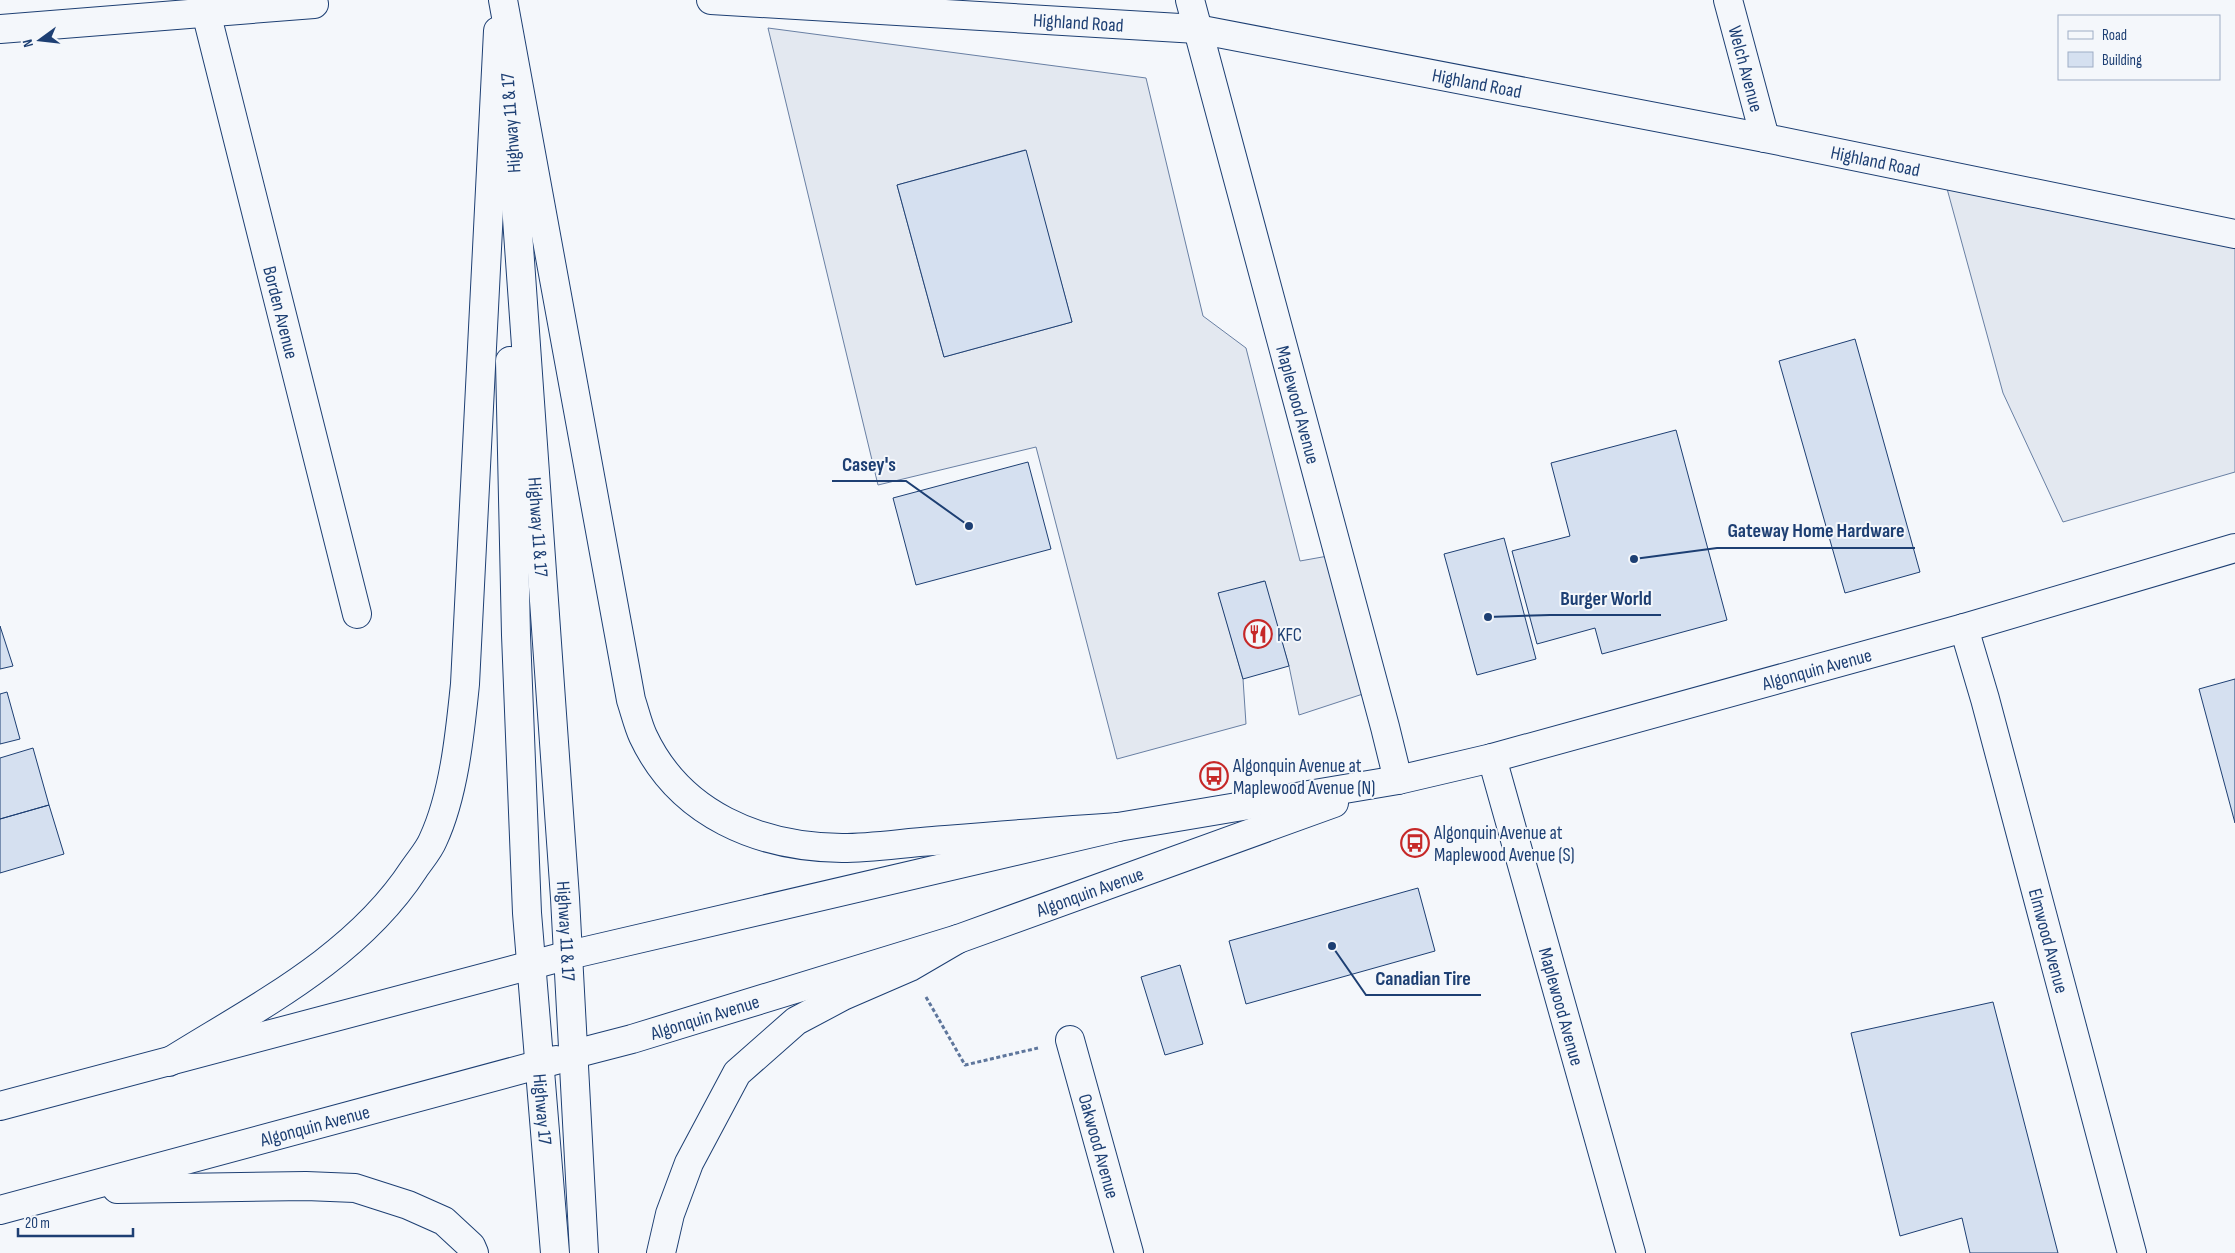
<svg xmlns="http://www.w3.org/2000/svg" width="2235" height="1253" viewBox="0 0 2235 1253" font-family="'Sofia Sans Condensed',sans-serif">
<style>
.parking{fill:#e3e8f0;stroke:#687fa3;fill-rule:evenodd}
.building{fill:#d5e0f0;stroke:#1d3f73}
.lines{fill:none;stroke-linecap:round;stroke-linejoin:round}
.minor-casing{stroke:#1d3f73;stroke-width:30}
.secondary-casing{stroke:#1d3f73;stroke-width:30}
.trunk-casing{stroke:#1d3f73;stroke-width:30}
.path{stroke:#5e769c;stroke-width:3;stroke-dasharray:4 2.5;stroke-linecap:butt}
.minor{stroke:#f4f7fb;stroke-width:28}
.secondary{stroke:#f4f7fb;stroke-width:28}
.trunk{stroke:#f4f7fb;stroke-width:28}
.labels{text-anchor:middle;stroke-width:4;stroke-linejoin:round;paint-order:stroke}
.street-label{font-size:19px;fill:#1d3f73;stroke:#f4f7fb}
.poi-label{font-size:19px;fill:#1d3f73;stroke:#f4f7fb;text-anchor:start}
.leader{fill:none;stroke:#1d3f73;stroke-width:2}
.callout-dot{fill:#1d3f73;stroke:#f4f7fb;stroke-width:2}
.callout-label{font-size:20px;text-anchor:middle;font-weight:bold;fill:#1d3f73;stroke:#f4f7fb;stroke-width:4;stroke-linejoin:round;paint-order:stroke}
</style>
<rect width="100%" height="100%" fill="#f4f7fb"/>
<path class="parking" d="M768 28 1146 78 1203 316 1246 348 1300 561 1339 554 1375 690 1299 715 1289 666 1264 581 1219 594 1243 679 1246 724 1117 759 1036 447 878 485ZM1025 150 1072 322 944 357 897 185Z
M1943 174 2235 234V472L2063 522 2003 393Z"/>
<path class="building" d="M1026 150 1072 322 944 357 897 185Z
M1855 339 1920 572 1845 593 1779 361Z
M1676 430 1727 620 1602 654 1595 628 1537 644 1512 551 1570 536 1551 463Z
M1028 462 1051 549 916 585 893 498Z
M1504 538 1536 659 1477 675 1444 554Z
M1265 581 1289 666 1243 679 1218 593Z
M0 626 13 666 0 669Z
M2235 679V823L2199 689Z
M7 692 20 739 0 744V694Z
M33 748 49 805 0 819V758Z
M49 805 64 854 0 873V819Z
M1418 888 1435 951 1246 1004 1229 941Z
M1180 965 1203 1044 1165 1055 1141 977Z
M1993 1002 2058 1253H1970L1962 1218 1900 1236 1851 1033Z"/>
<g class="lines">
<defs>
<g id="minor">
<path id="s1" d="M203 0 357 614"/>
<path id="s2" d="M711 0 1197 29 1765 138 2235 234"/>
<path id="s3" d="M1190 0 1385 727 1398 780"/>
<path id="s4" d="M1728 0 1765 138"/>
<path d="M0 29 314 4"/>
<path id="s5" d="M1964 628 1985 699 2132 1253"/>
<path id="s6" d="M1492 758 1631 1253"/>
<path id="s7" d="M1070 1040 1129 1253"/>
</g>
<g id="secondary">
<path id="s8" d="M569 955 1118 827 1398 780 1492 758 1964 628 2235 548"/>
<path id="s9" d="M574 1054 632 1039 958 939 1334 803"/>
</g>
<g id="trunk">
<path d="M503 0 631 700C635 712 638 725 643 736 680 815 759 847 842 848 872 848 903 843 933 841 995 836 1056 831 1118 827"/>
<path id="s10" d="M510 119 565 898 584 1253"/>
<path id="s11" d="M510 361 516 635 527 913 555 1253"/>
<path d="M169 1062C257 1007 356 958 414 869 420 860 429 850 433 840 454 795 460 733 465 684L498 31"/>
<path d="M0 1106 569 955"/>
<path d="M117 1189 306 1186 355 1188 408 1205 444 1221 471 1246 474 1253"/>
<path id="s12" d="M0 1210 556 1060"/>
<path d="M661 1253 670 1214 689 1163 737 1073 796 1021 843 996 910 967 958 939"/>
</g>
</defs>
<use href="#minor" class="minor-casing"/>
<use href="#secondary" class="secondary-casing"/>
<use href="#trunk" class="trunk-casing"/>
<path class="path" d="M926 997 965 1065 1038 1048"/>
<use href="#minor" class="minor"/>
<use href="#secondary" class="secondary"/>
<use href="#trunk" class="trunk"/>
</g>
<defs>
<symbol id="restaurant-ring" viewBox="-11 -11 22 22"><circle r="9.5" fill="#f4f7fb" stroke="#c62828" stroke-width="1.5"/><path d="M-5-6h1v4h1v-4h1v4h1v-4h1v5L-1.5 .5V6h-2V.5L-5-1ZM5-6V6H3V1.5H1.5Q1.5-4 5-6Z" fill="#c62828"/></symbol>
<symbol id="bus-ring" viewBox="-11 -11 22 22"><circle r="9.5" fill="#f4f7fb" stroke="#c62828" stroke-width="1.5"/><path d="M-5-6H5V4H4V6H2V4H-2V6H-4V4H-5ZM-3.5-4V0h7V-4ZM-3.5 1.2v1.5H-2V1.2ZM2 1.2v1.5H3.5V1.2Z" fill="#c62828"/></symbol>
</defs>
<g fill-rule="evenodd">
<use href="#restaurant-ring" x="1242" y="618" width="32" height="32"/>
<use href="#bus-ring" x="1198" y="760" width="32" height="32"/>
<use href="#bus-ring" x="1399" y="827" width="32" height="32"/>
</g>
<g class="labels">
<g class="street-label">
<text dy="7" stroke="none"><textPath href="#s2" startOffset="368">Highland Road</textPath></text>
<text dy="7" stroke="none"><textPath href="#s4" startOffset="71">Welch Avenue</textPath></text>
<text dy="7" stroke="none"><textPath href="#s2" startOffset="772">Highland Road</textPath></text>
<text transform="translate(510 123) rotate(-94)" y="7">Highway 11 &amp; 17</text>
<text dy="7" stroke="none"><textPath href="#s2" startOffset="1178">Highland Road</textPath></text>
<text dy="7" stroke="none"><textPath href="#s1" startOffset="322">Borden Avenue</textPath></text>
<text dy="7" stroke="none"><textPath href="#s3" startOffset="419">Maplewood Avenue</textPath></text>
<text dy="7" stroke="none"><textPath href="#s10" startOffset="409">Highway 11 &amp; 17</textPath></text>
<text dy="7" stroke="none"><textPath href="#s8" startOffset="1281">Algonquin Avenue</textPath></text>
<text dy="7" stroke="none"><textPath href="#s9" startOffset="541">Algonquin Avenue</textPath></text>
<text dy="7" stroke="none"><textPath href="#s10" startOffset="814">Highway 11 &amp; 17</textPath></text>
<text dy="7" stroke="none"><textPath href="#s5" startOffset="324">Elmwood Avenue</textPath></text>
<text dy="7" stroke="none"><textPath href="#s6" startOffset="258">Maplewood Avenue</textPath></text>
<text dy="7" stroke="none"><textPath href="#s9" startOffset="136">Algonquin Avenue</textPath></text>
<text dy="7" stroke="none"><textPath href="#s11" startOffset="749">Highway 17</textPath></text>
<text dy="7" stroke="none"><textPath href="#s12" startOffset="326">Algonquin Avenue</textPath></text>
<text dy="7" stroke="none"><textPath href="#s7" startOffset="110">Oakwood Avenue</textPath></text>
</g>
<g class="poi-label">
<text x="1277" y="641">KFC</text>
<text x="1233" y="772">Algonquin Avenue at<tspan x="1233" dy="22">Maplewood Avenue (N)</tspan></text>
<text x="1434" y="839">Algonquin Avenue at<tspan x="1434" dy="22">Maplewood Avenue (S)</tspan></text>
</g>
</g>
<path class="leader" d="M969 526L906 481H832M1634 559L1717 548H1915M1488 617L1550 615H1661M1332 946L1366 995H1481"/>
<g class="callout-dot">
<circle cx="969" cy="526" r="5"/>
<circle cx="1634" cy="559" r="5"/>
<circle cx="1488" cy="617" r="5"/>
<circle cx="1332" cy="946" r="5"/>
</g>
<g class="callout-label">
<text x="869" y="471">Casey's</text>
<text x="1816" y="537">Gateway Home Hardware</text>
<text x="1606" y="605">Burger World</text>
<text x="1423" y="985">Canadian Tire</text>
</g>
<rect x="2058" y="15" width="162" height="65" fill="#f4f7fb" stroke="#9eadc5"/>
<rect x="2068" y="31" width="25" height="8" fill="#f4f7fb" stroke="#9eadc5"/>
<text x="2102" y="40" font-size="15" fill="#1d3f73">Road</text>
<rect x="2068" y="52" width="25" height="15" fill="#d5e0f0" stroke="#9eadc5"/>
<text x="2102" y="65" font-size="15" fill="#1d3f73">Building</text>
<g transform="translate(40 40) rotate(255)" stroke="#f4f7fb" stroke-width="4" paint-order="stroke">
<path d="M0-4L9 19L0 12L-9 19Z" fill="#1d3f73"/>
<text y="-8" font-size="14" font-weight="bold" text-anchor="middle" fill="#1d3f73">N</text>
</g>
<path d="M18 1228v8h115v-8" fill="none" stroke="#1d3f73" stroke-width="2.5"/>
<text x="25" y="1228" font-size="15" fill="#1d3f73" stroke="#f4f7fb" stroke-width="4" paint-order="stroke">20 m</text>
</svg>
